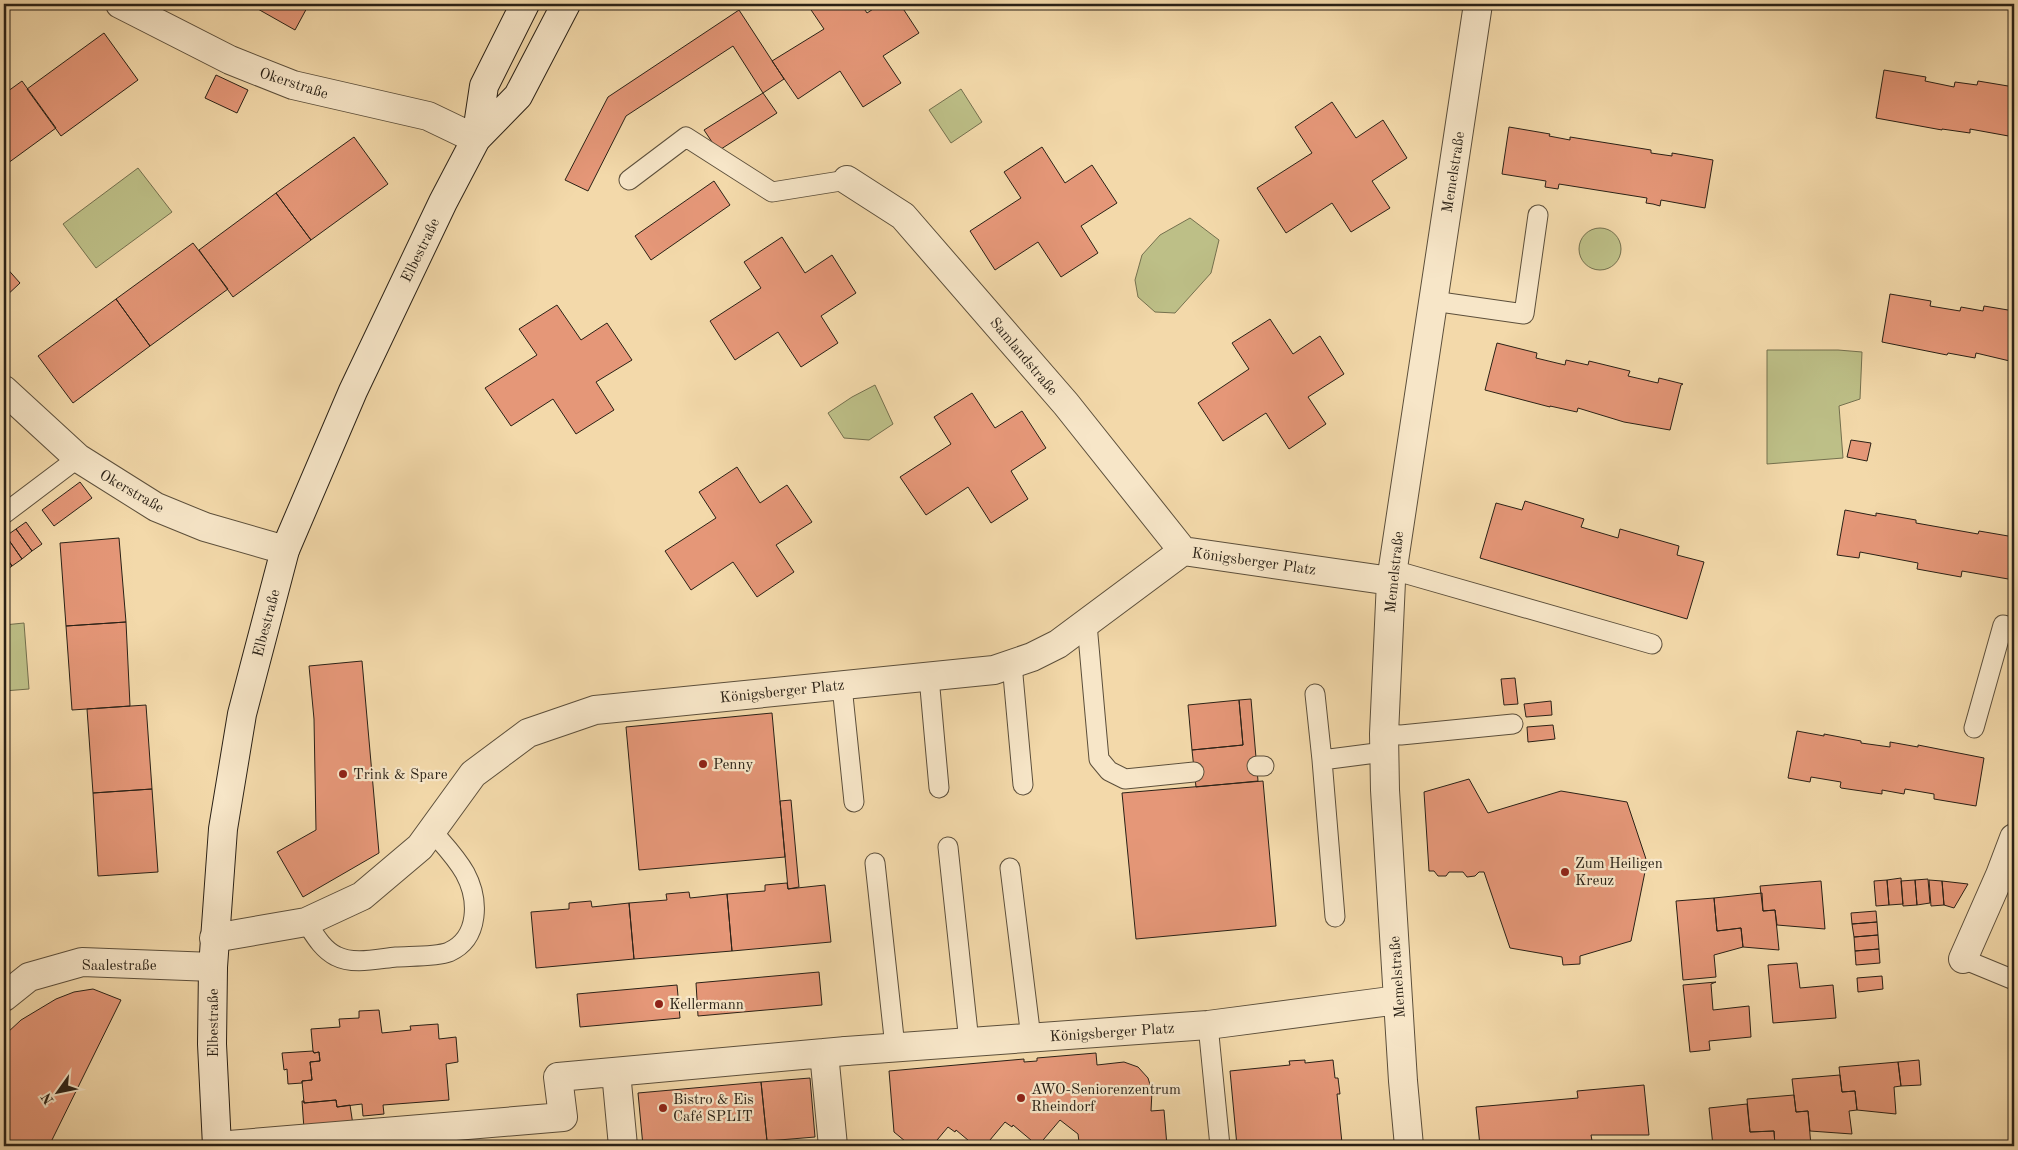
<svg xmlns="http://www.w3.org/2000/svg" width="2018" height="1150" viewBox="0 0 2018 1150" font-family="'Old Standard TT',serif">
<style>
.green{fill:#bdbf87;stroke:#74704e}
.building{fill:#e59778;stroke:#2a2116}
.lines{fill:none;stroke-linecap:round;stroke-linejoin:round}
.service-casing{stroke:#5c4f3b;stroke-width:21}
.pedestrian-casing{stroke:#5c4f3b;stroke-width:30}
.minor-casing{stroke:#5c4f3b;stroke-width:30}
.secondary-casing{stroke:#2a2116;stroke-width:30}
.service{stroke:#f7e6c8;stroke-width:19}
.pedestrian{stroke:#f7e6c8;stroke-width:28}
.minor{stroke:#f7e6c8;stroke-width:28}
.secondary{stroke:#f7e6c8;stroke-width:28}
.poi-dot{fill:#8f2418;stroke:#f7e6c8;stroke-width:2}
.labels{text-anchor:middle;stroke-width:4.5;stroke-linejoin:round;paint-order:stroke}
.street-label{font-size:15px;fill:#2a2116;stroke:#f7e6c8}
.poi-label{font-size:15px;fill:#2a2116;stroke:#f7e6c8;text-anchor:start}
</style>
<rect width="100%" height="100%" fill="#f3d9aa"/>
<filter id="stains"><feTurbulence type="fractalNoise" baseFrequency=".004" numOctaves="4"/><feColorMatrix values="0 0 0 0 .2 0 0 0 0 .09 0 0 0 0 .02 0 0 0 .5 -.17"/></filter>
<radialGradient id="worn" r=".72"><stop offset=".6" stop-color="#630" stop-opacity="0"/><stop offset="1" stop-color="#630" stop-opacity=".3"/></radialGradient>
<path class="green" d="M961 89 982 122 951 143 929 110Z
M138 168 172 212 96 268 63 224Z
M1190 218 1219 240 1211 273 1175 313 1155 312 1138 297 1135 280 1142 255 1160 235Z
M1579 249a21 21 0 1 1 42 0a21 21 0 1 1-42 0Z
M1767 350H1838L1862 352 1860 399 1839 406 1843 458 1767 464Z
M875 385 893 424 869 440 844 438 828 413 852 397Z
M24 623 29 689 4 691V625Z"/>
<path class="building" d="M249 4H309L295 30Z
M807 4H861L867 13 881 4H900L919 33 883 56 901 83 863 107 840 71 798 99 772 61 824 29Z
M739 10 784 79 763 93 733 46 626 116 588 191 565 180 608 97Z
M104 33 138 80 61 136 27 89Z
M1884 70 1926 77 1925 81 1954 87 1955 82 1977 85 1978 81 2014 87V137L1970 129V133L1942 129V130L1876 118Z
M216 75 248 90 237 113 205 98Z
M22 81 56 128 4 166V94Z
M763 93 777 113 718 151 704 130Z
M1332 102 1356 138 1383 120 1407 158 1372 181 1390 208 1351 232 1332 203 1286 233 1257 188 1312 153 1295 127Z
M1509 127 1550 134 1549 136 1570 140V137L1651 150V153L1672 156V153L1713 160 1705 208 1661 200 1660 206 1653 204 1646 203 1647 198 1559 184 1558 189 1545 187 1546 181 1502 174Z
M354 137 388 184 311 240 276 193Z
M1042 147 1065 183 1092 165 1117 203 1081 226 1098 253 1061 277 1038 242 995 270 970 231 1021 198 1004 172Z
M714 181 730 205 651 260 635 236Z
M276 193 311 240 233 297 199 250Z
M782 237 805 273 832 255 856 293 821 316 838 343 801 367 778 332 735 360 710 321 761 288 744 262Z
M193 243 228 289 150 346 116 299Z
M4 265 20 283 4 298Z
M1890 294 1931 301 1930 306 1960 311 1961 307 1983 311 1984 306 2014 311V362L1976 353 1975 358 1948 353 1947 355 1882 342Z
M116 299 150 346 73 403 38 356Z
M557 305 581 340 607 323 632 360 596 382 614 410 576 434 553 399 511 426 485 388 537 355 519 329Z
M1270 319 1293 354 1320 336 1344 374 1308 397 1326 424 1289 449 1266 413 1223 441 1198 403 1249 369 1232 343Z
M1497 343 1537 353 1536 358 1565 365 1566 360 1588 365 1589 361 1630 371 1628 376 1658 383 1659 378 1683 384 1681 385 1670 430 1624 422 1578 408 1577 412 1550 406V407L1485 390Z
M972 393 995 428 1022 411 1046 448 1011 471 1028 499 991 523 968 487 926 515 900 477 951 444 934 417Z
M1851 440 1871 443 1867 461 1847 457Z
M737 467 760 503 787 485 812 522 776 545 794 572 757 597 733 562 691 590 665 551 716 518 699 492Z
M80 482 92 498 54 526 42 510Z
M1525 501 1584 519 1581 527 1618 538 1620 529 1679 546 1677 555 1704 562 1687 619 1480 558 1496 503 1522 510Z
M1845 510 1876 516V513L1916 520V523L1978 534 1979 531 2014 537V580L1962 571 1961 577 1917 569 1918 563 1860 552 1859 558 1837 555Z
M26 522 42 544 32 551 16 529Z
M16 529 32 551 22 559 6 536Z
M6 536 22 559 12 566 4 554V538Z
M119 538 126 622 66 626 60 543Z
M4 554 12 566 4 572Z
M126 622 130 706 72 710 66 626Z
M362 661 379 853 303 897 277 852 316 830 314 719 309 666Z
M1515 678 1518 704 1504 705 1501 679Z
M1251 699 1258 781 1196 787 1192 750 1243 745 1239 700Z
M1239 700 1243 745 1192 750 1188 705Z
M1551 701 1552 715 1526 717 1524 704Z
M146 705 152 789 93 793 87 709Z
M772 713 785 857 639 870 626 727Z
M1553 725 1555 739 1528 742 1527 727Z
M1797 731 1824 736V734L1861 741V743L1890 747V742L1918 747V745L1984 758 1976 806 1934 799V794L1905 789 1904 794 1882 790V794L1841 788 1840 787 1841 782 1811 777 1810 782 1788 778Z
M1469 779 1488 813 1561 791 1627 802 1647 862 1631 941 1580 956V964L1563 965 1562 957 1510 948 1484 872H1479L1475 876 1467 877 1463 872H1449L1446 876H1438L1434 871H1429L1424 792Z
M1263 781 1276 926 1136 939 1122 793Z
M152 789 158 872 98 876 93 793Z
M791 800 799 887 788 889 780 801Z
M1901 878 1903 904 1889 905 1887 880Z
M1928 879 1930 903 1917 905 1915 880Z
M1887 880 1889 905 1876 906 1874 881Z
M1915 880 1917 905 1903 906 1901 881Z
M1929 880 1942 881 1944 905 1931 906Z
M1821 881 1825 929 1777 925 1775 910 1763 911 1760 886Z
M1942 881 1968 884 1954 908 1944 905Z
M787 883 788 889 825 885 831 942 732 951 727 894 765 891V885Z
M689 892 690 898 727 894 732 951 634 959 629 903 667 900 666 894Z
M1762 893 1763 911 1775 910 1779 950 1743 947 1741 928 1717 931 1714 898Z
M1714 898 1717 931 1741 928 1743 947 1714 955 1716 977 1683 980 1676 901Z
M591 901 592 907 629 903 634 959 536 968 531 912 569 909V903Z
M1876 911 1877 922 1852 924 1851 913Z
M1877 922 1878 935 1854 937 1852 924Z
M1878 935 1879 949 1855 951 1854 937Z
M1879 949 1880 963 1856 965 1855 951Z
M1797 963 1800 988 1833 985 1836 1018 1773 1023 1768 965Z
M819 972 822 1005 698 1016 696 983Z
M1882 976 1883 989 1858 992 1857 978Z
M1716 982 1711 984 1713 1010 1749 1006 1751 1037 1709 1041 1710 1050 1690 1052 1683 985Z
M677 985 680 1018 580 1027 577 994Z
M93 989 121 1000 49 1146H4V1040L7 1033 21 1020 56 999 74 992Z
M379 1010 382 1033 411 1030 410 1026 438 1024 439 1039 456 1037 458 1062 446 1064 449 1100 383 1105 384 1114 363 1116 362 1104 337 1107 336 1100 304 1103 302 1081 312 1080 310 1062 320 1061 319 1052 314 1053 313 1051 311 1029 340 1027 339 1019 359 1018V1011Z
M313 1051 314 1053 319 1052 320 1061 310 1062 312 1080 302 1081V1083L288 1084 287 1069 284 1070 282 1053Z
M1096 1053 1097 1065 1124 1062 1138 1067 1148 1078 1152 1091 1151 1111 1164 1110 1167 1146H1092L1086 1141 1079 1142 1078 1134 1060 1120 1038 1146 1013 1125 1012 1127 1005 1122 985 1146H975L956 1130 955 1132 948 1127 932 1146H911L894 1132 889 1071 1024 1059V1062L1037 1061V1058Z
M1305 1060V1063L1333 1060 1335 1078H1338L1340 1094H1337L1342 1143 1316 1146H1237L1230 1071 1290 1065 1289 1061Z
M1919 1060 1921 1085 1901 1086 1898 1062Z
M1898 1062 1901 1086 1894 1087 1896 1114 1857 1110 1855 1091 1842 1092 1839 1067Z
M1840 1075 1842 1092 1855 1091 1857 1110 1849 1111 1852 1134 1810 1131 1808 1111 1796 1112 1792 1079Z
M810 1078 815 1137 767 1141 761 1082Z
M761 1082 767 1141 712 1146H643L638 1093Z
M1644 1085 1649 1135H1591L1593 1146H1480L1476 1107 1578 1098 1577 1091Z
M1794 1095 1796 1112 1808 1111 1811 1146H1775L1774 1131 1750 1132 1747 1099Z
M336 1100 337 1107 350 1105 353 1125 304 1129 302 1101H304V1103Z
M1747 1104 1750 1132 1774 1131 1775 1146H1713L1709 1108Z"/>
<g class="lines">
<defs>
<path id="service" d="M629 180 686 137 772 192 847 180
M1433 301 1524 314 1538 215
M4 514 78 458
M1393 570 1652 644
M1087 624 1099 759 1109 771 1125 779 1194 772
M1012 664 1023 785
M929 677 939 788
M842 686 854 802
M1315 694 1322 760
M1974 728 2003 625 2014 628
M1384 734 1401 735 1513 724
M1257 766H1264
M948 847 969 1042
M875 863 895 1047
M1010 868 1031 1038
M1335 917 1322 760 1384 752
M306 922C314 934 322 949 336 956 353 965 377 959 396 957 410 956 436 957 449 952 480 938 479 899 465 873 456 857 444 845 432 831
M1963 959 2014 980
M1208 1025 1220 1146"/>
<path id="pedestrian" d="M824 1053 833 1146
M616 1072 623 1146
M217 1146 563 1117 558 1077 846 1051"/>
<path id="minor" d="M120 4 230 60 293 85 428 116 476 139
M847 180 903 216 1066 404 1183 551
M4 390 78 458 156 507 205 527 285 550
M214 938 306 922 362 896 420 847 473 774 528 733 595 710 994 670 1032 657 1058 644 1183 551 1391 581
M1963 959 2000 875 2014 838
M4 997 29 977 82 962 213 967
M846 1051 1208 1025 1398 1000
M1409 1146 1403 1081 1385 790 1384 734 1391 581 1478 4"/>
<path id="secondary" d="M476 139 484 86 525 4
M217 1146 212 1044 213 967 223 829 242 714 285 550 353 391 443 202 476 139 518 96 566 4"/>
</defs>
<use href="#service" class="service-casing"/>
<use href="#pedestrian" class="pedestrian-casing"/>
<use href="#minor" class="minor-casing"/>
<use href="#secondary" class="secondary-casing"/>
<use href="#service" class="service"/>
<use href="#pedestrian" class="pedestrian"/>
<use href="#minor" class="minor"/>
<use href="#secondary" class="secondary"/>
</g>
<g class="poi-dot">
<circle cx="703" cy="764" r="5"/>
<circle cx="343" cy="774" r="5"/>
<circle cx="1565" cy="872" r="5"/>
<circle cx="659" cy="1004" r="5"/>
<circle cx="1021" cy="1098" r="5"/>
<circle cx="663" cy="1108" r="5"/>
</g>
<g class="labels">
<g class="street-label">
<text transform="translate(294 83) rotate(18)" y="5">Okerstraße</text>
<text transform="translate(1453 172) rotate(-81)" y="5">Memelstraße</text>
<text transform="translate(420 250) rotate(-64)" y="5">Elbestraße</text>
<text transform="translate(1024 356) rotate(50)" y="5">Samlandstraße</text>
<text transform="translate(132 491) rotate(30)" y="5">Okerstraße</text>
<text transform="translate(1254 561) rotate(8)" y="5">Königsberger Platz</text>
<text transform="translate(1394 572) rotate(-84)" y="5">Memelstraße</text>
<text transform="translate(266 623) rotate(-75)" y="5">Elbestraße</text>
<text transform="translate(782 691) rotate(-6)" y="5">Königsberger Platz</text>
<text x="119" y="970">Saalestraße</text>
<text transform="translate(1397 977) rotate(-94)" y="5">Memelstraße</text>
<text transform="translate(213 1023) rotate(-90)" y="5">Elbestraße</text>
<text transform="translate(1112 1032) rotate(-4)" y="5">Königsberger Platz</text>
</g>
<g class="poi-label">
<text x="713" y="769">Penny</text>
<text x="353" y="779">Trink &amp; Spare</text>
<text x="1575" y="868">Zum Heiligen<tspan x="1575" dy="17">Kreuz</tspan></text>
<text x="669" y="1009">Kellermann</text>
<text x="1031" y="1094">AWO-Seniorenzentrum<tspan x="1031" dy="17">Rheindorf</tspan></text>
<text x="673" y="1104">Bistro &amp; Eis<tspan x="673" dy="17">Café SPLIT</tspan></text>
</g>
</g>
<rect width="2018" height="1150" fill="none" stroke="#f3d9aa" stroke-width="20"/>
<rect x="5" y="5" width="2008" height="1140" fill="none" stroke="#2a2116" stroke-width="2.5"/>
<rect x="10" y="10" width="1998" height="1130" fill="none" stroke="#2a2116"/>
<g transform="translate(58 1092) rotate(237)" stroke="#f7e6c8" stroke-width="4" paint-order="stroke">
<path d="M0-4L9 19L0 12L-9 19Z" fill="#2a2116"/>
<text y="-8" font-size="14" font-weight="bold" text-anchor="middle" fill="#2a2116">N</text>
</g>
<rect width="100%" height="100%" filter="url(#stains)"/>
<rect width="100%" height="100%" fill="url(#worn)"/>
</svg>
